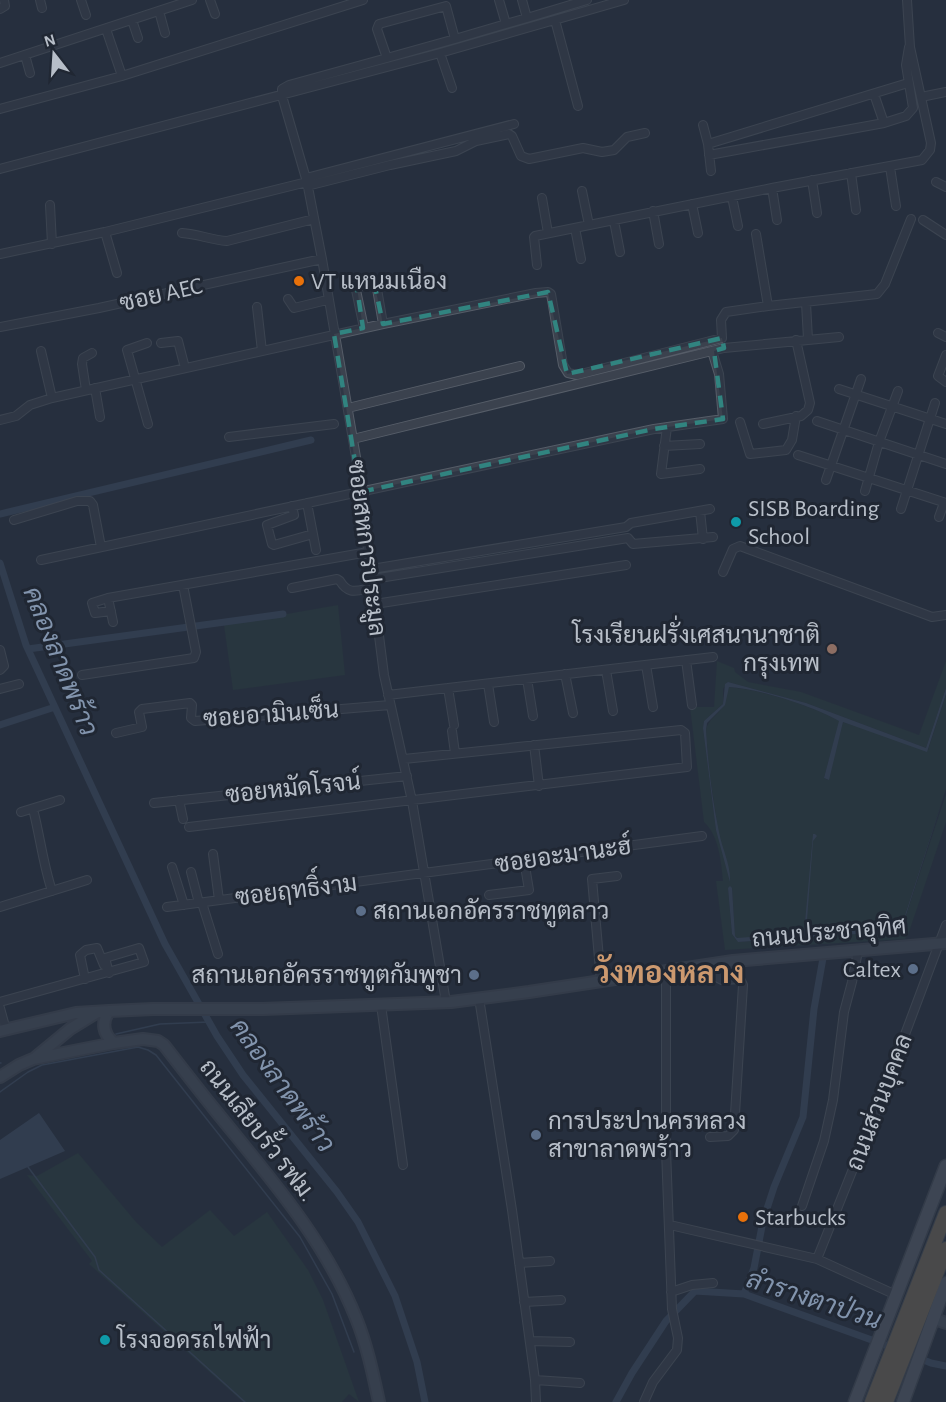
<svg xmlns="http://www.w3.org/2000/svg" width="946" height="1402" viewBox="0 0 946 1402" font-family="'Alegreya Sans',Sarabun,sans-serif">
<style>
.green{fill:#2a3e40}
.water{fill:#3f4e65}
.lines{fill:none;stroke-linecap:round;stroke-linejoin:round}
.stream{stroke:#3f4e65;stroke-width:1.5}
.canal{stroke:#3f4e65;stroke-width:7}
.street-casing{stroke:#565d68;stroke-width:10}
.secondary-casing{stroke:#444b57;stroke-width:14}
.primary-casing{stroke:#444b57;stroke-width:15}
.highway-casing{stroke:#464d58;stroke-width:16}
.street{stroke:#3b424e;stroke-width:8}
.secondary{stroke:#4a5260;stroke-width:10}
.primary{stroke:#59616e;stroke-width:12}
.highway{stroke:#736959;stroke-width:14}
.marked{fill:none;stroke:#318480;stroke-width:4.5;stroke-dasharray:12 8;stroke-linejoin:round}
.food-dot{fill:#e8710a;stroke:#202733;stroke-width:2}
.culture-dot{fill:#0f9aa8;stroke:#202733;stroke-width:2}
.education-dot{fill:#8d6e63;stroke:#202733;stroke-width:2}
.service-dot{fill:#5c6f8a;stroke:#202733;stroke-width:2}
.labels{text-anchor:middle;stroke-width:6;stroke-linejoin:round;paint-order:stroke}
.poi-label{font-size:24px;fill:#b7bec8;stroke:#202733;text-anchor:start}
.street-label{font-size:24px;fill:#b7bec8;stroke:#202733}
.water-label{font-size:26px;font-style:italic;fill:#8294ad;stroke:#202733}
.district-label{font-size:30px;font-weight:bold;fill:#cc996f;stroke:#202733}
</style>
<rect width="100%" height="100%" fill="#27303e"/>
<path class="green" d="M338 605 345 675 233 690 224 625Z
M717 661 734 668 735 672 748 682 801 692 919 735 946 661V688L926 748 806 703 728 682 723 689V704L704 721 703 728 716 830 719 835 709 771 706 730C708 719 718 715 723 706 726 700 726 693 729 687 762 690 810 705 840 721L824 778 828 780 843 722 928 750 946 694V789L901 928 807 934 806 930 807 903 804 934 739 939 735 936 732 888H728L732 934 738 942 902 931 905 918 946 794V822L908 935 905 939 725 950 716 881H723C721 861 719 836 704 822L690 707H714Z
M78 1153 136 1222 162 1247 210 1210 234 1236 267 1212 308 1270 323 1300 359 1402 349 1394 342 1402H243L89 1264 92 1261 27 1175 37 1176Z"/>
<path class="water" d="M728 682 806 703 926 748 946 688V694L927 752 843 722 829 780 824 778 839 721C812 706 760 689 729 687L725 705 707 723 706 730C708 764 712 798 719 832 722 849 731 865 730 882L716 830 703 728 704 721 723 704 725 684Z
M946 789 905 918 902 931 738 942 732 934 728 888 730 886 732 888 735 936 737 938 804 933 813 834H815L817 836 813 841 806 933 901 928Z
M39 1113 65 1151 0 1179V1140Z"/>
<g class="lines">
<path class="stream" d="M116 1034 160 1024 209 1022
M0 1063H1
M0 1092 28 1072 42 1065 138 1047 148 1050 156 1055 300 1237 332 1294 354 1352
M28 1167 95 1257 99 1270 245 1402"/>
<path class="canal" d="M0 514 311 440
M0 563 26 645 165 944 217 1036 243 1075 337 1192 358 1222 395 1296 417 1362 425 1402
M28 649 283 614
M0 725 55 707
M744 1294 754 1268 763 1221 774 1187 803 1117 814 1009 823 958
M904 1352 931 1363 946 1366
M616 1402 632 1373 666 1321 695 1291 744 1294 894 1348"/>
<defs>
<path id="street" d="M40 0 42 8
M81 0 86 15
M210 0 215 14
M0 9 5 6 4 0
M159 11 165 33
M527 18 587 0
M132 20 138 38
M555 20 578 106
M506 24 527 18 522 0
M106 29 122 76
M440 53 452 88
M25 55 30 73
M387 58 455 39
M0 63 192 0
M874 94 884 123
M921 97 946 92
M0 109 122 76 363 0
M703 125 708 144
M709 155 884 123 906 116 913 108 906 65 909 47
M890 167 896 206
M0 169 440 53 624 0
M711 171 708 144 908 83
M851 173 856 210
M306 178 514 124
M812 180 817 213
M936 182 946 187
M307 186 390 165 456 151 476 141 509 134 512 136 521 156 529 159 583 148 602 152 614 150 627 137 645 133
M772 188 777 220
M582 191 589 225
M732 197 738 226
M542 198 548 233
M692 204 698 233
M50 205 52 244
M653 211 659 244
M923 220 946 235
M614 221 620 252
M575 228 581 259
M105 232 117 273
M182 233C198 234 211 240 227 241L314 219
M756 234 768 306
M0 254 105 232 307 182
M537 265 534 237 535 236 772 188 922 160 930 150 931 143 910 47 907 0
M288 299 294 308 327 300
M806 303 808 339
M257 307 262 351
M0 327 99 308 322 259
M364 328 356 290 359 286 376 283 383 324
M938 333 946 337
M147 343 127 350 148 424
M161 343 178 341 185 368
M41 351 52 398
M946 355 938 376 946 382
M95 388 100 417
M839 389 946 424
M86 390 82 364 83 358 92 353
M348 408 520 366
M0 420 16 416 30 405 52 398 383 324 536 293 548 292 551 294 563 365 568 373 577 375 722 338 721 320 726 312 768 306 877 294 885 284 911 219
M817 421 946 464
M740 422 750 454 786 450 792 440 796 416
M763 424 801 416 808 410 810 403 796 340
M667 427 661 474 700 469
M229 437 334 424
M353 439 724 348 839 337
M664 446 700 444
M798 455 946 503
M826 480 861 379
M865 491 879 442 898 391
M307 503 316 550
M292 506 294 515 267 525 272 544 274 545 313 534
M901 509 935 403
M700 511 703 539
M939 517 944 503
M14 520 77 501H90L93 505 101 547
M41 560 654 429 723 419 719 374 712 351
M372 569 626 527 631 523 710 509
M723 572 733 549 740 546 924 614 932 617 946 615
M373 579 628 538 633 544 713 537
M292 588 337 579 340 581C349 596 358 590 373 588
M108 598 113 622
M375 604 626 565
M111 611 95 613 92 603 108 598 368 552
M0 650 4 666 0 670
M686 660 692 705
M646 665 653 707
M606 670 613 711
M565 674 573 713
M82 675 194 658 196 652 183 585
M527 679 533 716
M488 684 494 722
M448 688 454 725
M0 689 19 684
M388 695 713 657
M452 731 455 753
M116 733 142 727 139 712 142 709 190 703 192 705 191 718 195 721 390 705
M534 745 539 786
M179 800 183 819
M154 803 407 776
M33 809C40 836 43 864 52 891
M21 812 60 800
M189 827 687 767 685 733 681 730 404 759
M213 854 219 900
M172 867 184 905
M191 872 199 903
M489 895 529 890 524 860
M202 903 218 954
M0 907 87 880
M167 907 702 836
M85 979 80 955 86 950 97 948 104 965
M601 981 592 879 617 876
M479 998 512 1210 535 1380 536 1402
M0 1002 144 962 139 948 105 958 109 973
M446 1002 412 801 384 675 357 463 322 259 307 182 282 96V89L289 85 387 58 377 29 379 24 446 6 455 39 506 24 499 0
M381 1005 403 1165
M0 1008 6 1030
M710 1137 728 1136 734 1130 743 985 740 979 722 980 718 978 715 963
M802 1206 824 1141 833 1100 844 1012 852 982 858 951
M670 1225 817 1259 896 1295
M817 1259 877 1109 946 925
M519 1263 550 1261
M671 1292 692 1285 713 1283
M524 1302 561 1300
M530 1341 570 1342
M535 1380 580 1383
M644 1402 653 1382 677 1350 678 1338 672 1309 666 1150V970"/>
<path id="secondary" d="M109 1011C101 1023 103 1034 114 1043
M0 1031 76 1013 109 1011 153 1009H263L451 1002 529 992 733 961 946 943
M36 1057 70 1029 96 1013
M0 1077 19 1065 33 1059 114 1043 143 1039 158 1041 164 1045C181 1067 198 1089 215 1110 268 1176 324 1238 356 1318 367 1345 373 1374 379 1402
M932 1318 946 1323"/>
<path id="primary" d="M855 1402 946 1166
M903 1402 946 1283"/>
<path id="highway" d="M872 1402 946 1213
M886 1402 946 1249"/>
</defs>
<use href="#street" class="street-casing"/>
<use href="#secondary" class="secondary-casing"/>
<use href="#primary" class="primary-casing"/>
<use href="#highway" class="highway-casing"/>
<use href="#street" class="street"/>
<use href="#secondary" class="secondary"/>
<use href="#primary" class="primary"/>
<use href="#highway" class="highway"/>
</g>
<path d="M0 0H946V1402H0ZM374 282 383 324 548 292 567 374 722 338 724 348 714 351 723 419 654 429 360 492 334 334 363 328 357 288Z" fill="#27303e" fill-opacity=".55" fill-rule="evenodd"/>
<path class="marked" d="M374 282 383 324 548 292 567 374 722 338 724 348 714 351 723 419 654 429 360 492 334 334 363 328 357 288Z"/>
<g class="food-dot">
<circle cx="299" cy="281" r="6"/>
<circle cx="743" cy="1217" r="6"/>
</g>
<g class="culture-dot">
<circle cx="736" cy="522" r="6"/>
<circle cx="105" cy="1340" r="6"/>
</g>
<circle class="education-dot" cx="832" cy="649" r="6"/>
<g class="service-dot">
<circle cx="361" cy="911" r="6"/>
<circle cx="913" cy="969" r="6"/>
<circle cx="474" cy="975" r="6"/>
<circle cx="536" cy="1135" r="6"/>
</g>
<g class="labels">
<g class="poi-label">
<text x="311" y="289">VT แหนมเนือง</text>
<text x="748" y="516">SISB Boarding<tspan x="748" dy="28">School</tspan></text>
<text x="820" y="643" text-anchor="end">โรงเรียนฝรั่งเศสนานาชาติ<tspan x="820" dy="28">กรุงเทพ</tspan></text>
<text x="373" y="919">สถานเอกอัครราชทูตลาว</text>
<text x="901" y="977" text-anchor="end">Caltex</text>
<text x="462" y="983" text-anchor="end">สถานเอกอัครราชทูตกัมพูชา</text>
<text x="548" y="1129">การประปานครหลวง<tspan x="548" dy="28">สาขาลาดพร้าว</tspan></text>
<text x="755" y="1225">Starbucks</text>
<text x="117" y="1348">โรงจอดรถไฟฟ้า</text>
</g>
<g class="street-label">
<text transform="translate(161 294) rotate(-13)" y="8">ซอย AEC</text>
<text transform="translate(367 548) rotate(83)" y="8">ซอยสหการประมูล</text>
<text transform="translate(271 714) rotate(-4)" y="8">ซอยอามินเซ็น</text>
<text transform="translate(293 788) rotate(-6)" y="8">ซอยหมัดโรจน์</text>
<text transform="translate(563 855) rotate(-8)" y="8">ซอยอะมานะฮ์</text>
<text transform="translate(296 890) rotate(-7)" y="8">ซอยฤทธิ์งาม</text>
<text transform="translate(829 932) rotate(-5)" y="8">ถนนประชาอุทิศ</text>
<text transform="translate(879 1102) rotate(-69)" y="8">ถนนส่วนบุคคล</text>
<text transform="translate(258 1130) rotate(52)" y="8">ถนนเลียบรั้ว รฟม.</text>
</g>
<g class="water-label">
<text transform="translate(61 661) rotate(68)" y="9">คลองลาดพร้าว</text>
<text transform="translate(283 1085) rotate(54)" y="9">คลองลาดพร้าว</text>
<text transform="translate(814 1299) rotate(18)" y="9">ลำรางตาป่วน</text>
</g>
<g class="district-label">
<text x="669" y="983">วังทองหลาง</text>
</g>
</g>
<g transform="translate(54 54) rotate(343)" stroke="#202733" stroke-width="4.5" paint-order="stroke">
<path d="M0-4.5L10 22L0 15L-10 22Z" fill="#b7bec8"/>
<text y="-9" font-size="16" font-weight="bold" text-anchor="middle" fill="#b7bec8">N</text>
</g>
</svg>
